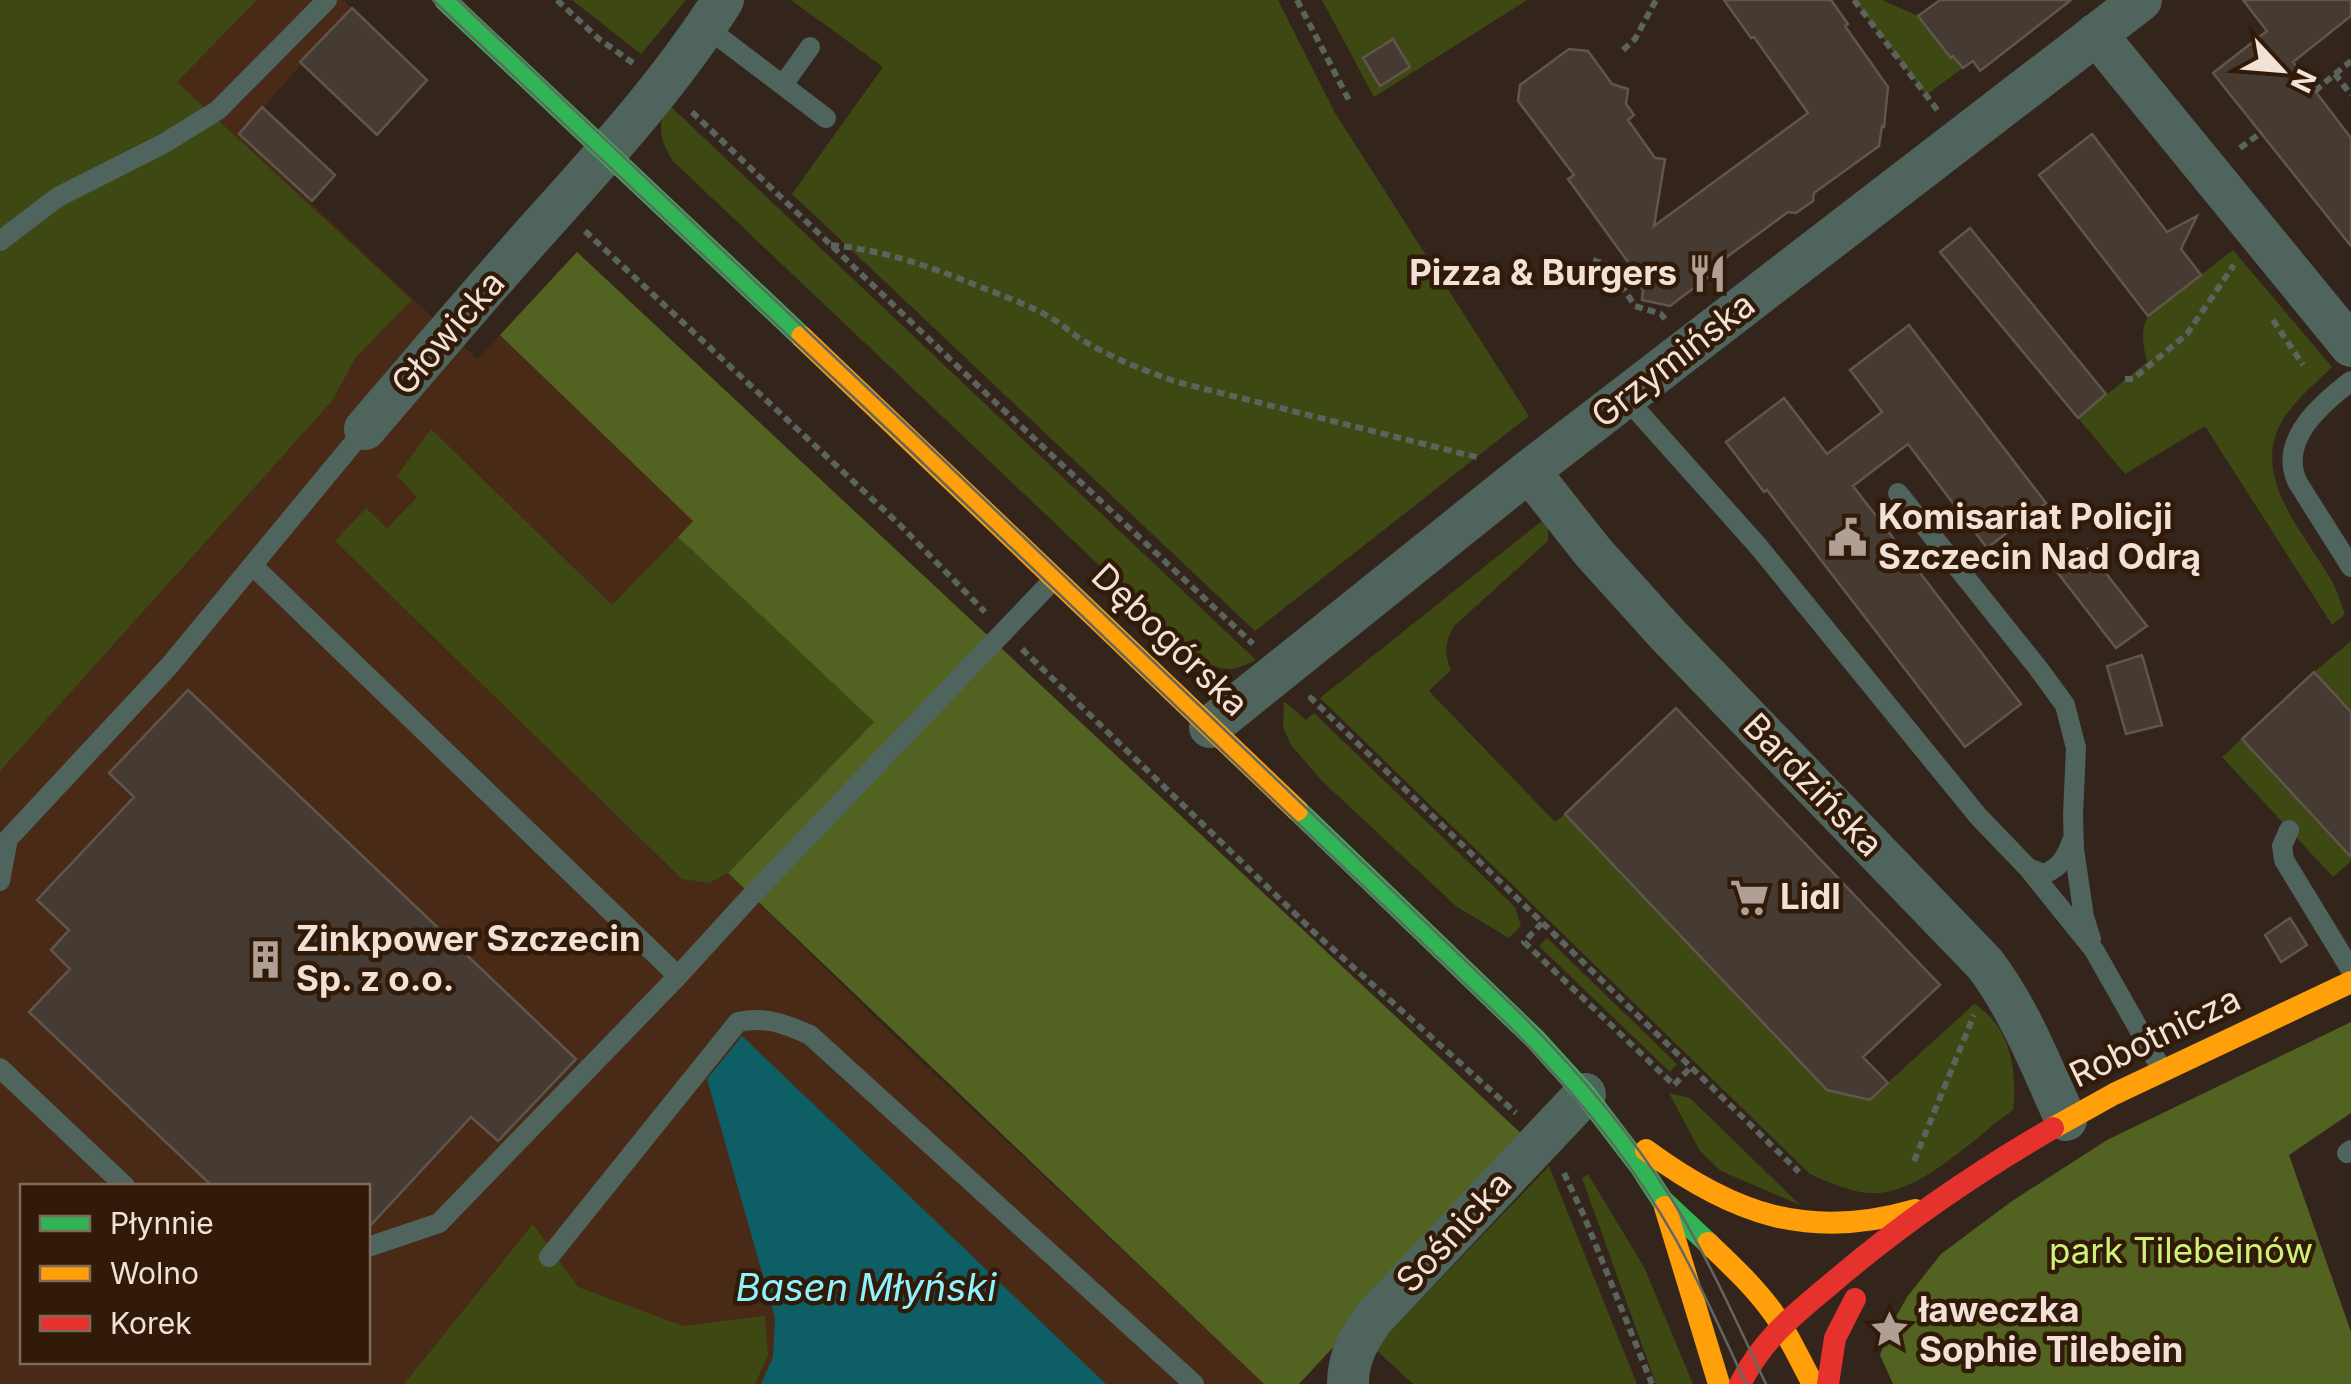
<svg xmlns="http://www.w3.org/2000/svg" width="2351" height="1384" viewBox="0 0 2351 1384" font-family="Inter,sans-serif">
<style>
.built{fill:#482a16;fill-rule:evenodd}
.green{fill:#3d4812}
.forest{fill:#526221}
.water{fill:#0e5e65}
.building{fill:#453b32;stroke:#61554d;stroke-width:2.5}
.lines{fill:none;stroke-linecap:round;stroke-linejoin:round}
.path{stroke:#5a635c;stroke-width:6;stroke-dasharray:8 5;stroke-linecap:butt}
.lane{stroke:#4f645d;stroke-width:20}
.street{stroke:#4f645d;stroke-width:42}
.fast{stroke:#30b455;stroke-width:22}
.slow{stroke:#ff9f0a;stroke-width:22}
.jam{stroke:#e5322d;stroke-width:22}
.tram{stroke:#626861;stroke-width:2.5}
.labels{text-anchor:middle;stroke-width:9;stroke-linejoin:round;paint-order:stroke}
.poi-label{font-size:35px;font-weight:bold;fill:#f2e1d6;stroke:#321a08;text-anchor:start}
.street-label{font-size:35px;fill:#f2e1d6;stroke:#321a08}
.park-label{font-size:35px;fill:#cef276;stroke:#321a08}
.water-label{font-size:38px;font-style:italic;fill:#90f2fd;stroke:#321a08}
</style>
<rect width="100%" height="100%" fill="#33251c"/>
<path class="built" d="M0 0H343L351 8 239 135 477 359 577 252 959 635 728 873 889 1031 1265 1384H0ZM22 1186H368V1362H22Z"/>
<path class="green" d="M0 0H257L177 82 412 300 356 357 332 401 0 771Z
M572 0H686L641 54Z
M791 0H1278L1335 113 1529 416 1255 631 792 194 883 67Z
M1322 0H1527L1374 97Z
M1854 0H1882L1918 16 1963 68 1926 95Z
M666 102 1256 660C1230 673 1221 672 1196 657L673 161C658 137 659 128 666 102Z
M2233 250 2332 367C2316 383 2297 398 2284 418 2248 474 2303 531 2330 578 2337 589 2340 602 2345 614L2332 625 2205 426 2125 474 2078 418 2147 362C2143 345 2140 332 2148 316Z
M431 429 612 605 678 537 874 722 728 873 709 883 682 879 335 541 366 508 387 528 417 497 397 476Z
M1543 520 1548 529V541L1454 626C1445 642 1444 653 1451 670L1429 691 1555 822 1565 814 1827 1090 1870 1099 1974 1004C2010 1025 2018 1071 2013 1110 1976 1136 1926 1189 1879 1193 1857 1195 1830 1183 1810 1174L1320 698Z
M2351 641V712L2314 672Z
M1284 701 1306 720 1314 713 1515 907 1521 926 1509 938 1457 907 1321 780 1291 745 1283 727Z
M2242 739 2351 857V861L2333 877 2222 757Z
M1547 938 1677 1064 1670 1072 1539 946Z
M1669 1093 1690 1098 1800 1205 1721 1171 1700 1151Z
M1549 1166 1637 1384H1413L1374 1348Z
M1588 1174 1644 1267 1693 1384H1656L1582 1178Z
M533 1224 578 1287 683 1326 765 1316 768 1355 755 1384H404Z"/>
<path class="forest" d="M577 252 1527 1139 1299 1384H1264L728 873 874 722 678 537 693 521 500 335Z
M2351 1022V1113L2289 1155 2351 1332V1384H1893L1880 1355 1893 1322 1907 1297 1941 1254 2012 1201 2107 1140Z"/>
<path class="water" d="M742 1036 1106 1384H761L773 1357 775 1318 707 1079Z"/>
<path class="building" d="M1724 0H1831L1848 24 1845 26 1888 87 1884 127 1882 126 1879 146 1814 193 1813 201 1796 213 1788 212 1716 265 1719 269 1670 306 1642 300 1643 290 1629 271 1633 269 1568 179 1574 175 1518 101 1520 85 1569 49 1588 51 1612 84 1628 89 1626 104 1634 115 1628 120 1655 158 1665 159 1654 226 1808 113 1754 37 1751 38Z
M1940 0H2071L1980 71 1973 61 1963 68 1953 56 1951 58 1918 16Z
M2243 0H2351V16L2293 62 2351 138V246L2213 73 2267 31Z
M352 8 427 80 377 135 300 62Z
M1393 39 1410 67 1380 86 1363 58Z
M262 107 335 175 312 201 239 134Z
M2092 134 2167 232 2197 216 2181 249 2201 275 2148 316 2039 175Z
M1970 228 2106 394 2078 418 1940 252Z
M1909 325 2046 503 1987 548 1908 444 1853 486 2021 704 1965 747 1767 490 1764 492 1726 442 1784 398 1827 454 1882 412 1850 370Z
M2087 549 2147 626 2116 648 2057 572Z
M2142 655 2162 725 2126 734 2107 666Z
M2314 672 2351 712V857L2242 739Z
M188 690 576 1059 498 1141 471 1117 368 1228V1186H212L29 1012 70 969 51 950 69 930 37 900 134 797 109 773Z
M1676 708 1940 985 1863 1057 1888 1083 1870 1100 1827 1090 1565 814Z
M2290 918 2307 945 2281 962 2265 935Z"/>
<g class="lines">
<path class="path" d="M557 0 599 39 633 63
M1297 0 1351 104
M1854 0 1938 111
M1623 50 1635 39 1656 0
M2335 74 2351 61
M2315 91 2335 74 2351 95
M692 112 976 384 1253 644
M2240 148 2262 132
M585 231 899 524 985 612
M831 245C883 250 929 266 978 286 1001 295 1026 304 1048 316 1059 322 1069 331 1079 338 1109 357 1143 370 1177 382L1480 458
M1593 260 1608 265 1635 306 1661 314 1665 319
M2273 320 2303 365
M2125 379H2133L2187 334 2234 265
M1022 649 1315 933 1516 1113
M1313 697 1311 698 1799 1172
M1542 923 1524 942 1674 1085 1691 1067
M1914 1161 1974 1015
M1564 1173 1584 1216 1652 1384"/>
<path class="lane" d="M706 27 826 118
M783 85 810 47
M0 241 58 197 163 144 218 110 327 0
M2351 381C2321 404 2277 441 2298 483L2351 567
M1625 397 1758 546 1978 816 2028 868 2094 950 2162 1070
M1898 493 2038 668 2065 705 2076 748 2073 815 2074 849 2084 917 2091 939
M253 566 678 976 439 1223 368 1247
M2289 830 2282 846 2284 860 2351 970
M2028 868 2044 874C2061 867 2066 857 2072 841
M0 881 8 839 170 665 365 429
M678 976 751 896 1055 578
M0 1068 125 1186
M2347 1153 2351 1150
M549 1257 738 1022C766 1016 785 1024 810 1035L1194 1384"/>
<path class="street" d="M2096 34 2351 346
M365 429C420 365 474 301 530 238 599 161 668 87 723 0
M1529 471 1593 552 1667 634 1985 964C2021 1012 2041 1066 2066 1120
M1210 727 1529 471 2141 0
M1348 1384C1348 1358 1358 1340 1373 1319L1585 1094"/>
<path class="fast" d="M445 0 802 337
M1297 810 1535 1039 1585 1094 1640 1166 1662 1200 1708 1243"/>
<path class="slow" d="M802 337 1297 810
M2053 1128 2114 1094 2351 982
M1646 1150C1733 1214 1808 1241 1915 1210
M1665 1207 1719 1384
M1708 1243C1731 1265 1755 1287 1774 1314 1789 1335 1800 1361 1813 1384"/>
<path class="jam" d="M1740 1384C1764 1337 1793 1316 1832 1283 1901 1224 1975 1173 2053 1128
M1828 1384 1835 1338 1855 1299"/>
<path class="tram" d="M433 0 904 445 1508 1025C1572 1089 1630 1158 1675 1238 1701 1285 1723 1335 1746 1384
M458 0 915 433 1519 1012C1576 1069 1628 1129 1671 1198 1708 1257 1736 1321 1766 1384"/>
</g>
<defs>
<symbol id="restaurant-bare" viewBox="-9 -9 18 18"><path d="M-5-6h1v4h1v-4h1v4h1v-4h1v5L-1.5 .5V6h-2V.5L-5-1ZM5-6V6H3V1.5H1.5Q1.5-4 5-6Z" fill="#af9f95" stroke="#321a08" stroke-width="2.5" paint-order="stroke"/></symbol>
<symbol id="civic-bare" viewBox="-9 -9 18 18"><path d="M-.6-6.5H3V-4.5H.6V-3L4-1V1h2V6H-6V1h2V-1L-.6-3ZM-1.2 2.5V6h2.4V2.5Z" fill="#af9f95" stroke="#321a08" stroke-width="2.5" paint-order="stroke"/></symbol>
<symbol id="supermarket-bare" viewBox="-9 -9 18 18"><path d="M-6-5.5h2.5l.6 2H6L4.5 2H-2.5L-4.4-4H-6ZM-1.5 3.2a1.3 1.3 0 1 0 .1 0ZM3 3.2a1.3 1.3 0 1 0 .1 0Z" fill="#af9f95" stroke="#321a08" stroke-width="2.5" paint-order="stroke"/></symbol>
<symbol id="building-bare" viewBox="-9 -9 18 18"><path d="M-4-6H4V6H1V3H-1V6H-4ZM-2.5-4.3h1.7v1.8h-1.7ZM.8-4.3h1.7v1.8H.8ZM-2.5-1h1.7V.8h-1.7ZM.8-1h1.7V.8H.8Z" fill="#af9f95" stroke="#321a08" stroke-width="2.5" paint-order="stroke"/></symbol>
<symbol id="sight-bare" viewBox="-9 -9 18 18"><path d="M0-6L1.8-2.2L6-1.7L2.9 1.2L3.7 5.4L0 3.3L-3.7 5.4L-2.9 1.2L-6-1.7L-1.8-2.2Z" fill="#af9f95" stroke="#321a08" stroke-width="2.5" paint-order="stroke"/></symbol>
</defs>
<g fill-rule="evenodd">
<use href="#restaurant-bare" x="1680" y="246" width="55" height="55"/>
<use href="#civic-bare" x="1820" y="510" width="55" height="55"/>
<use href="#supermarket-bare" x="1722" y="870" width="55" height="55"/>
<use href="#building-bare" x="238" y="932" width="55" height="55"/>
<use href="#sight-bare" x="1862" y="1302" width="55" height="55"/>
</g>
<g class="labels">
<g class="poi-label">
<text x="1677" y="285" text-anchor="end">Pizza &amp; Burgers</text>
<text x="1878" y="529">Komisariat Policji<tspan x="1878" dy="40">Szczecin Nad Odrą</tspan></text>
<text x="1780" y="909">Lidl</text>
<text x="296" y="951">Zinkpower Szczecin<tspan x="296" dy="40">Sp. z o.o.</tspan></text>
<text x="1919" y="1322">ławeczka<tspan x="1919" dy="40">Sophie Tilebein</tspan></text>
</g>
<g class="street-label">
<text transform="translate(448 333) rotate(-49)" y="12">Głowicka</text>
<text transform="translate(1673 360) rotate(-38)" y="12">Grzymińska</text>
<text transform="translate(1170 640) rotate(44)" y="12">Dębogórska</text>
<text transform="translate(1813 785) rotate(46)" y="12">Bardzińska</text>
<text transform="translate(2155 1037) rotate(-26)" y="12">Robotnicza</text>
<text transform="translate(1454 1232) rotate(-47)" y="12">Sośnicka</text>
</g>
<g class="park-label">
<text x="2181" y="1263">park Tilebeinów</text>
</g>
<g class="water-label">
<text x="866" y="1301">Basen Młyński</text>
</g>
</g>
<rect x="20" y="1184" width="350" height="180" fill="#321a08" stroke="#7f6a5a" stroke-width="2.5"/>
<rect x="40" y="1216" width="50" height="15" fill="#30b455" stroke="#7f6a5a" stroke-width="2.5"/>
<text x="110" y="1234" font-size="30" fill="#f2e1d6">Płynnie</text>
<rect x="40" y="1266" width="50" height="15" fill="#ff9f0a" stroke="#7f6a5a" stroke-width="2.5"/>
<text x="110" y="1284" font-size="30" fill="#f2e1d6">Wolno</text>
<rect x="40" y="1316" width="50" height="15" fill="#e5322d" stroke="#7f6a5a" stroke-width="2.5"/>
<text x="110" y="1334" font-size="30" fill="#f2e1d6">Korek</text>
<g transform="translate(2281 70) rotate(116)" stroke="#321a08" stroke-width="8" paint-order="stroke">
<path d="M0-8L18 38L0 25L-18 38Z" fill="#f2e1d6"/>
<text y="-15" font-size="28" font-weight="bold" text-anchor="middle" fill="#f2e1d6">N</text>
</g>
</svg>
